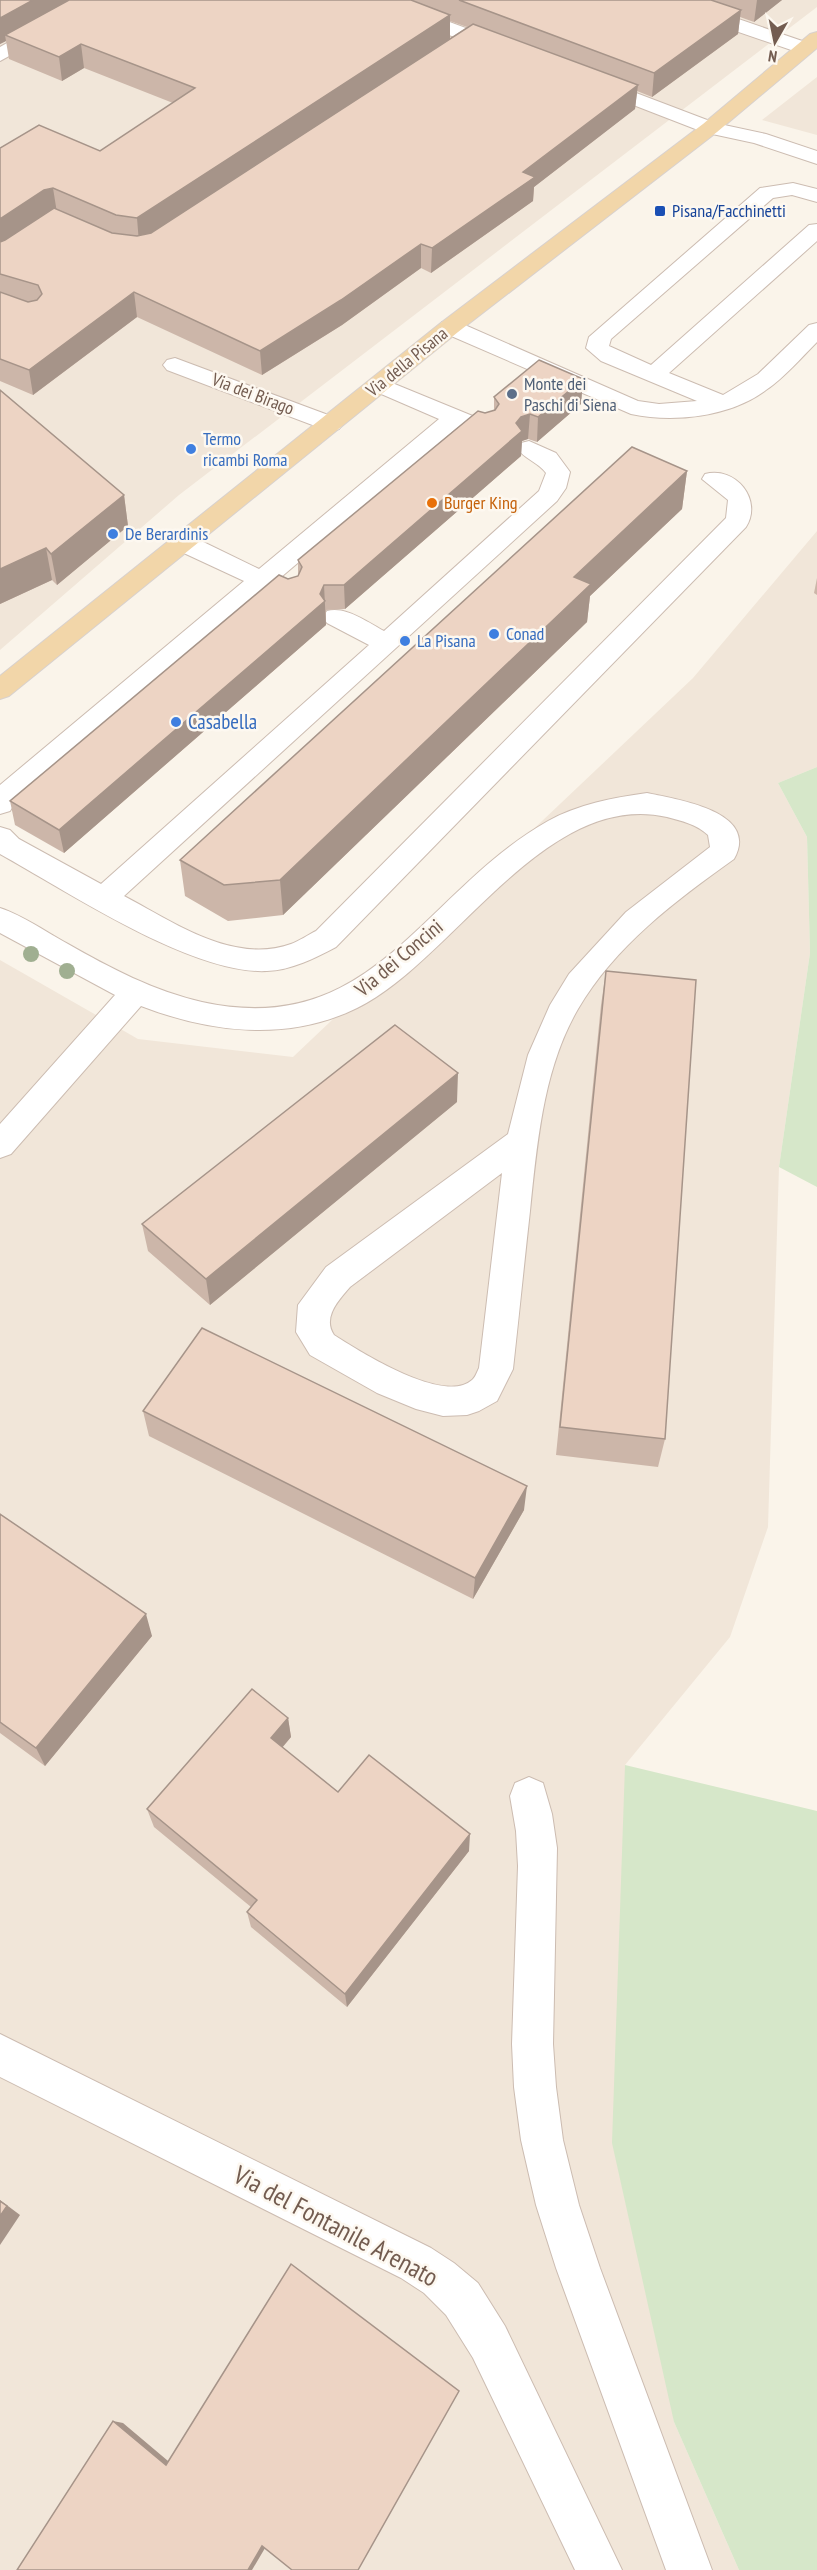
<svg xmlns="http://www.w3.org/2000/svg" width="817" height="2570" viewBox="0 0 817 2570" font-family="'PT Sans Narrow',sans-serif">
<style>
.residential{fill:#f1e6d9}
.green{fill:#d6e7c9}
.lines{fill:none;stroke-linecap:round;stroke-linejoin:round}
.minor-casing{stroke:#ccbcb1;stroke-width:2}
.major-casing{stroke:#d8d1ce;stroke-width:2}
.minor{fill:#fff;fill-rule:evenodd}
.major{fill:#f2d6a9;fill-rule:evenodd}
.tree{fill:#a0af91}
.wall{fill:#ccb6a9;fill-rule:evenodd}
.shaded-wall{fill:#a69489}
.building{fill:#edd4c4;stroke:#a69489;stroke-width:1.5}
.transit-dot{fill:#1a4fb4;stroke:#fdf8f0;stroke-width:2}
.service-dot{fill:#5c6f8a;stroke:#fdf8f0;stroke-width:2}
.shop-dot{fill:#3f7fe0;stroke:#fdf8f0;stroke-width:2}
.food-dot{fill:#e8710a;stroke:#fdf8f0;stroke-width:2}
.labels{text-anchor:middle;stroke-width:5;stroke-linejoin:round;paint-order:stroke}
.far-transit-label{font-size:18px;fill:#164399;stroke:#fdf8f0;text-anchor:start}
.far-street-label{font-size:18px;fill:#735c50;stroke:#fdf8f0}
.far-service-label{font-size:18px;fill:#4e5e75;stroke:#fdf8f0;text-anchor:start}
.far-shop-label{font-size:18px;fill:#366cbe;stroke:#fdf8f0;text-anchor:start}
.far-food-label{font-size:18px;fill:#c56008;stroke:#fdf8f0;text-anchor:start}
.shop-label{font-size:21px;fill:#366cbe;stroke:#fdf8f0;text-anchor:start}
.street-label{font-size:21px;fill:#735c50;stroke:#fdf8f0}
.near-street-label{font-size:26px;fill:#735c50;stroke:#fdf8f0}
</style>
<rect width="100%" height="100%" fill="#faf4ea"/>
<path class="residential" d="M0 0H817V7L179 495 0 650Z
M817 77V135L762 120Z
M817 531V767L778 783 807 837 810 953 779 1167 768 1527 730 1637 625 1765 674 2422 739 2570H0V960L138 1039 293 1057 693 678Z"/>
<path class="green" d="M817 767V1187L779 1167 810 953 807 837 778 783Z
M625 1765 817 1811V2570H739L674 2422 612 2143Z"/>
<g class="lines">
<defs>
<path id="minor" d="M83 0H107L104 4 0 61V47Z
M362 0H390L509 44 512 48 509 52H495L365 4Z
M654 0H683L811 44 814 48 804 54 797 52 657 4Z
M594 77 715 123 766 134 817 151V164L754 143 703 132 587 87 584 83 587 79Z
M793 183 817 189V202L792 195 773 198 611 339 609 346 651 365 809 225 817 224V241L669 373 723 395 758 374 809 325 817 323V342C800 359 785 377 766 390 730 417 674 423 631 414L442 332 439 327 442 322H458L638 401 659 404 697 401 601 361 586 348 589 337 760 188Z
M175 358 339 419 343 424 339 429 331 431 323 429 167 370 163 365 167 360Z
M380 378 480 419 484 424 480 429 472 431 458 427 280 578 290 587 286 593 277 595 264 591 15 803 10 811 0 814V785L244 581 173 548 170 542 173 536 182 534 191 536 259 569 439 419 372 390 368 385 372 380Z
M529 441 556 453 570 472 566 488 557 501 124 896C172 921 233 965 291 944 299 941 308 935 316 931L726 518 728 500 702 479 705 474C736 466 763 500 746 527L336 947C315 958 292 970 267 971 192 975 67 891 0 854V827L10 830 19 839 101 884 369 645 327 623 323 617 327 611C346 606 367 622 384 631L539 491 546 473C538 462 524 459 517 448L521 443Z
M647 793C675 799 761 811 734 859 675 901 615 946 578 1009 543 1069 537 1144 530 1211 524 1264 519 1316 513 1369L497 1401 479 1411 467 1415 443 1416 416 1409 377 1393 310 1355 296 1332 298 1305 326 1267 508 1134 528 1055 550 1005 569 974 626 912 710 847 708 835C696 824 682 821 667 817 545 789 453 961 357 1008 288 1042 211 1033 141 1006L11 1154 0 1158V1124L115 995 0 933V908C24 916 46 932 68 944 110 968 154 991 202 1002 374 1040 421 893 548 821 579 804 612 798 647 793ZM502 1173 479 1368C477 1372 475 1378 472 1380 444 1405 359 1351 334 1335 322 1317 339 1300 350 1287Z
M529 1777 543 1783 552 1814 557 1848 553 2044 556 2087 563 2140 579 2205 600 2268 712 2570H666L556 2268 536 2205 521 2140 514 2087 512 2044 518 1866 516 1831 510 1796 515 1783Z
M0 2034 431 2248 454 2263 478 2283 505 2326 622 2570H575L473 2358 446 2315 424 2293 401 2278 0 2077Z"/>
<path id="major" d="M817 32V48L717 132 458 332 9 696 0 699V676L442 322 703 124 810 34Z"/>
</defs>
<use href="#minor" class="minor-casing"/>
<use href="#major" class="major-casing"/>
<use href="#minor" class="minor"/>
<use href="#major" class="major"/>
</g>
<g class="tree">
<circle cx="31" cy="954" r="8"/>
<circle cx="67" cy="971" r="8"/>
</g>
<path class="wall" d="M0 0H782L754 22 740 17 738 34 652 97 637 91 635 109 534 187 533 201 431 273 421 268 342 325 262 375 137 317 33 395 0 381V148L100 151 173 103 84 68 62 81 9 59 6 41 0 44ZM450 21 467 27 450 38Z
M583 379 581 404 537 442 528 439 522 441 521 456 345 609 326 610V625L64 853 15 825 10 801 288 579 298 576V560L485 413 494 411V397Z
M0 390 124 495 128 526 57 585 52 580 0 604Z
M687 471 682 509 590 596 587 622 283 915 228 921 185 896 180 860Z
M817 578V595L814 593Z
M606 971 665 1439 658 1467 556 1455 601 1005Z
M457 1102 210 1305 148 1251 142 1224Z
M143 1411 524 1510 473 1599 149 1436Z
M0 1514 152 1636 45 1766 0 1733Z
M288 1718 291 1737 282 1748 338 1792 469 1851 347 2007 251 1927 247 1912 251 1907 154 1827 147 1809Z"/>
<path class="shaded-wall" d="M33 0H79L5 35 6 41 0 44V18Z
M757 0H782L754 22Z
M741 10 738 34 652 97 654 73Z
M450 15V39L139 243 137 218Z
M81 44 84 68 62 81 59 57Z
M638 85 635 109 534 187 533 201 431 273 432 248 523 172Z
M53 188 57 213 0 246V219L44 190Z
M421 244V268L342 325 262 375 260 351Z
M134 292 137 317 33 395 29 370Z
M583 379 581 404 537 442 538 417Z
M530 414 528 439 522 441 521 456 345 609 344 585 516 423 521 417Z
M687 471 682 509 590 596 587 622 283 915 280 880 574 577Z
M124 495 128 526 57 585 51 554Z
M46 548 52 580 0 604V569Z
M324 585 326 625 64 853 59 830 320 594Z
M458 1073 457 1102 210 1305 206 1279Z
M527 1486 524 1510 473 1599 475 1578Z
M146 1614 152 1636 45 1766 36 1748Z
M288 1718 291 1737 274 1757 271 1738Z
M470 1834 469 1851 347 2007 345 1994Z
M0 2200 20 2215 0 2245Z
M113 2421 123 2423 174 2466 166 2465Z
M268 2543 252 2570H248L262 2546Z"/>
<path class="building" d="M0 0H33L0 18Z
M69 0H411L450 15 137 218 116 215 53 188 44 190 0 219V148L39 125 100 151 195 88 81 44 59 57 5 35Z
M459 0H711L741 10 654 73Z
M473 24 638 85 523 172 535 177 432 248 421 244 341 300 260 351 134 292 29 370 0 359V292L28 302 37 300 42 294 38 285 0 274V242L5 240 54 208 112 233 137 236 151 233Z
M539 360 583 379 538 417 530 414 521 417 516 423 522 431 344 585H324L320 594 325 601 59 830 10 801 279 575 288 579 298 576 302 567 298 560 478 411 485 413 495 410 499 404 494 397Z
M0 390 124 495 51 554 46 548 0 569Z
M632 447 687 471 574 577 591 584 280 880 224 885 180 860Z
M606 971 696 980 665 1439 560 1427Z
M395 1025 458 1073 206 1279 142 1224Z
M202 1328 527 1486 475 1578 143 1411Z
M0 1514 146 1614 36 1748 0 1722Z
M252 1689 288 1718 271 1738 338 1792 369 1755 470 1834 345 1994 247 1912 257 1900 147 1809Z
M0 2201 7 2206 0 2216Z
M291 2264 459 2391 358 2570H292L262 2546 248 2570H17L113 2421 166 2465Z"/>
<rect class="transit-dot" x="654" y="205" width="12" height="12" rx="3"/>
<circle class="service-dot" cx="512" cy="394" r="6"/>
<g class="shop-dot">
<circle cx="191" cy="449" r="6"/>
<circle cx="113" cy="534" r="6"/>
<circle cx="494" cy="634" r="6"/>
<circle cx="405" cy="641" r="6"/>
<circle cx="176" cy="722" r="6"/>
</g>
<circle class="food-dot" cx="432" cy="503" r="6"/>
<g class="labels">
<g class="far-transit-label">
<text x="672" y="217">Pisana/Facchinetti</text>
</g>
<g class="far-street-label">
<text transform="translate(407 362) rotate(-39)" y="6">Via della Pisana</text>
<text transform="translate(253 394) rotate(21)" y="6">Via dei Birago</text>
</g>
<g class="far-service-label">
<text x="524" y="390">Monte dei<tspan x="524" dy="21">Paschi di Siena</tspan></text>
</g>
<g class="far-shop-label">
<text x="203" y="445">Termo<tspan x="203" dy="21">ricambi Roma</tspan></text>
<text x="125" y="540">De Berardinis</text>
<text x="506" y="640">Conad</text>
<text x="417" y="647">La Pisana</text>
</g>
<g class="far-food-label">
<text x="444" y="509">Burger King</text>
</g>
<g class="shop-label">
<text x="188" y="729">Casabella</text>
</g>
<g class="street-label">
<text transform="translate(399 958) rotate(-40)" y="7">Via dei Concini</text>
</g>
<g class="near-street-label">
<text transform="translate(336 2226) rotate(28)" y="9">Via del Fontanile Arenato</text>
</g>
</g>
<g transform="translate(775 42) rotate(189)" stroke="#fdf8f0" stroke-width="4.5" paint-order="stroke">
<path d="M0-4.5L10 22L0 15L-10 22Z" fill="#735c50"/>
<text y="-9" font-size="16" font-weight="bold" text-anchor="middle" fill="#735c50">N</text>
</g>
</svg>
